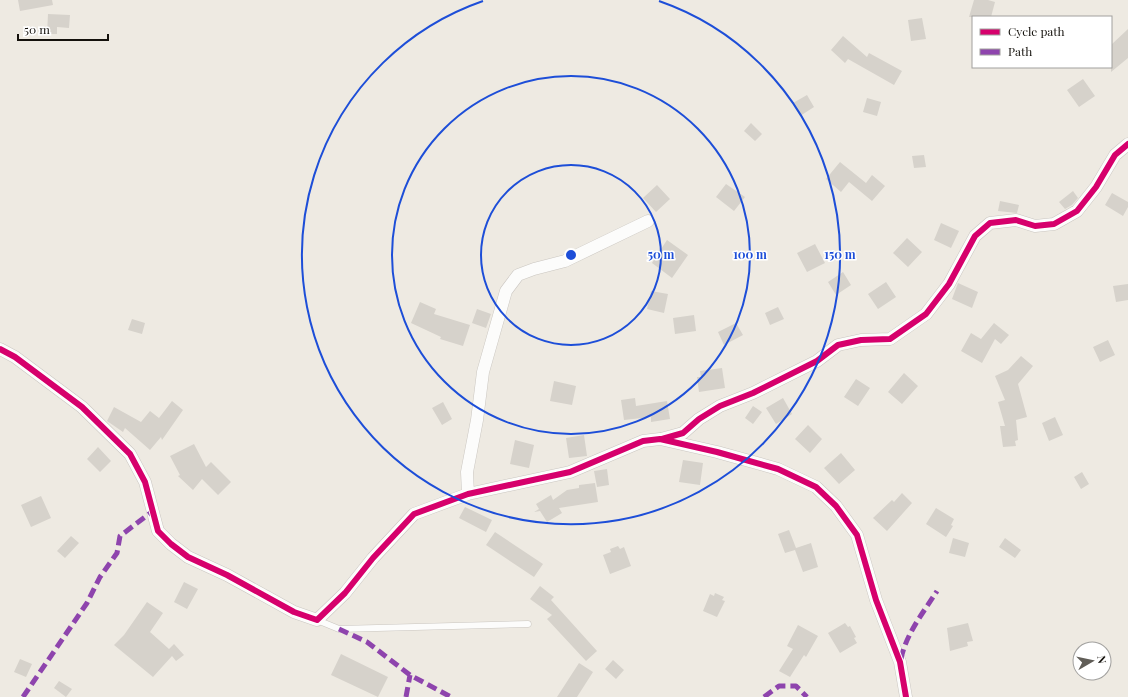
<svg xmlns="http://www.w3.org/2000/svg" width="1128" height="697" viewBox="0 0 1128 697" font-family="'Playfair Display',serif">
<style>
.building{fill:#d6d2cb}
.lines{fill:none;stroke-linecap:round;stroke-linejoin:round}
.service-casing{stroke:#cac6c0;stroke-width:7}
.minor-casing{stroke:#cac6c0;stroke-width:13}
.service{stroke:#fcfcfb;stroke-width:6}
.minor{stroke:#fcfcfb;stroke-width:12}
.quiet{stroke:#8e44ad;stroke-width:5;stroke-dasharray:10 5;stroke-linecap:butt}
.cycleway-casing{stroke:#fff;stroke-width:8}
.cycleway{stroke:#d6006c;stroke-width:6}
.ring{fill:none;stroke:#1d4ed8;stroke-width:2}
.centre{fill:#1d4ed8;stroke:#fff;stroke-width:2}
.ring-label{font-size:12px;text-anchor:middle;font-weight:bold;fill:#1d4ed8;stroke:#fff;stroke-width:3;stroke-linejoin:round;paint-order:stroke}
</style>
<rect width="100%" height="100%" fill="#eeeae2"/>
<path class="building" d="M18 0H52L53 5 20 11Z
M974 0H988L995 2 991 17H969Z
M48 14 70 15 69 28 57 27V34H47Z
M922 18 926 39 911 41 908 20Z
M1128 29V58L1111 72V45Z
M843 36 867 57 869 53 902 71 894 85 848 59 845 63 831 50Z
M1083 79 1095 96 1079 107 1067 90Z
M807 95 814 107 800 116 793 103Z
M867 98 881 102 877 116 863 112Z
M751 123 762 134 755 141 744 131Z
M924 155 926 167 914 168 912 156Z
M840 162 866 183 872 175 885 186 872 201 849 182 841 192 826 179Z
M726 184 745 197 734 211 716 197Z
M657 185 670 199 656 212 643 198Z
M1073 191 1078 198 1072 205 1065 209 1059 202Z
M1112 193 1128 202V207L1123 216 1105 205Z
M1000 201 1019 205 1017 213 998 211Z
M941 223 959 231 951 248 934 240Z
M907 238 922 252 908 267 893 253Z
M667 240 688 255 672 278 652 263Z
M815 244 825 263 807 272 797 253Z
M843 272 851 285 836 295 828 282Z
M886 282 896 297 878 309 868 294Z
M958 283 978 292 972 308 952 299Z
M1128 284V300L1116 302 1113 286Z
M651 291 668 294 664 313 647 309Z
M420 302 436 309 434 314 470 325 463 346 440 339 441 337 411 323Z
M778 307 784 319 770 325 765 313Z
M477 309 491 314 486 328 472 323Z
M694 315 696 331 675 334 673 318Z
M132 319 145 323 142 334 128 330Z
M736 323 743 335 724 345 718 332Z
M994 323 1009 335 1001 344 995 339 982 363 961 351 971 333 981 339Z
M1108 340 1115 355 1100 362 1093 347Z
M1021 356 1033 366 1018 384 1027 417 1016 420 1018 440 1015 441 1016 446 1003 447 1000 426H1005L998 402 1005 400 995 376 1008 370Z
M722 368 725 388 699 392 697 377H701L700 371Z
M904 373 918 386 902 404 888 392Z
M856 379 870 388 858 406 844 397Z
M554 381 576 386 572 405 550 401Z
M635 398 636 406 667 401 670 419 651 422V417L624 420 621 400Z
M783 398 792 414 776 424 766 408Z
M172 401 183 410 162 440 161 437 150 450 125 428 123 432 107 421 114 407 141 422 150 411 159 418Z
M443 402 452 419 442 425 432 408Z
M753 406 762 412 753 424 745 418Z
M1055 417 1063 435 1049 441 1042 423Z
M808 425 822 439 810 453 795 439Z
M584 435 587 456 569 458 566 438Z
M515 440 534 445 529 468 510 464Z
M194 444 206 467 211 462 231 482 218 495 202 479 193 490 178 476 180 475 170 456Z
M98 447 111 461 100 472 87 459Z
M841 453 855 470 839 484 824 468Z
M683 460 703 463 700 485 679 482Z
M607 469 609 485 597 487 594 471Z
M1082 472 1089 484 1081 489 1074 477Z
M595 483 598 502 559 508 562 513 547 522 540 511 534 512 539 509 536 504 551 495 553 500 567 490 579 488V485Z
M902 493 912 503 887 531 873 518 892 500 894 502Z
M41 496 51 518 31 527 21 505Z
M465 507 492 520 486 532 459 518Z
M936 508 954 519 951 525 953 526 946 537 926 524Z
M789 530 796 548 811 543 818 567 803 572 795 550 785 553 778 534Z
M495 532 543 564 534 577 486 545Z
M71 536 79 543 65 558 57 551Z
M953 538 969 543 965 557 949 553Z
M1005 538 1021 550 1015 558 999 547Z
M618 546 620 549 624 547 631 566 610 574 603 555 611 552 610 549Z
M184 582 198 589 187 609 174 602Z
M540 586 554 597 551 600 597 651 586 661 547 619 552 615 530 599Z
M715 593 724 597 722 600 725 601 717 617 703 611 710 594 714 596Z
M147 602 163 613 150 632 169 649 174 644 184 655 176 661 172 656 153 677 114 645 124 635Z
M845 623 848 627 850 626 856 637 854 638 857 643 840 653 828 633Z
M968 623 973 641 967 642 968 646 950 651 947 628Z
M798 625 818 636 806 657 804 655 790 677 779 671 793 649 787 646Z
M341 654 388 677 378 697 331 675Z
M20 659 32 664 26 677 14 672Z
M613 660 624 670 616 679 605 669Z
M579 663 593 672 577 697H557Z
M59 681 72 689 66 697 54 688Z"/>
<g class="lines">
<defs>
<path id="service" d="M317 620 339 629 528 624"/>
<path id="minor" d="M0 349 15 357 82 407 130 454 145 482 158 531 171 544 188 557 227 575 294 612 317 620 345 593 373 558 414 514 468 494 570 472 643 441 660 439 717 452 778 469 816 487 836 506 857 535 876 600 900 662 906 697
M661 439 683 433 699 419 720 406 753 393 817 361 838 345 861 340 890 339 926 314 949 284 975 236 990 223 1016 220 1035 226 1054 224 1077 211 1096 187 1115 155 1128 144
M468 494 467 472 477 420 483 372 506 291 518 275 534 269 565 261 648 221"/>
</defs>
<use href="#service" class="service-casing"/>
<use href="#minor" class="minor-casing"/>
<use href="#service" class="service"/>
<use href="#minor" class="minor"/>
<path class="quiet" d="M339 629 367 642 410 675 451 697
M901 659C906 634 923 613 937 591
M23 697 87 603 100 577 117 553 120 536 153 511
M406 697 410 675
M764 697 779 686H796L807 697"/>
<defs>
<path id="cycleway" d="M0 349 15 357 82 407 130 454 145 482 158 531 171 544 188 557 227 575 294 612 317 620 345 593 373 558 414 514 468 494 570 472 643 441 660 439 717 452 778 469 816 487 836 506 857 535 876 600 900 662 906 697
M662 439 683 433 699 419 720 406 753 393 817 361 838 345 861 340 890 339 926 314 949 284 975 236 990 223 1016 220 1035 226 1054 224 1077 211 1096 187 1115 155 1128 144"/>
</defs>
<use href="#cycleway" class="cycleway-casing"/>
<use href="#cycleway" class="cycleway"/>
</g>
<g class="ring">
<circle cx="571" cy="255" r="90"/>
<circle cx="571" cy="255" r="179"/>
<path d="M659 1A269 269 0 1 1 483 1"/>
</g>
<circle cx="571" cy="255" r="6" class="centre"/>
<g class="ring-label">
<text x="661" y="259">50 m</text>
<text x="750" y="259">100 m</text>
<text x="840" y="259">150 m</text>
</g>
<rect x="972" y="16" width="140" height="52" fill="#ffffff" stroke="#a1a09e"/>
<rect x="980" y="29" width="20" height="6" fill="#d6006c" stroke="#a1a09e"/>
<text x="1008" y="36" font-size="12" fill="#14110c">Cycle path</text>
<rect x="980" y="49" width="20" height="6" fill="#8e44ad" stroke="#a1a09e"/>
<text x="1008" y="56" font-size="12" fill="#14110c">Path</text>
<g transform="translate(1092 661) rotate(81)"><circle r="19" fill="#ffffff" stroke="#a1a09e"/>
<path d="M0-3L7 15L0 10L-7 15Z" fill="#605d57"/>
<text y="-6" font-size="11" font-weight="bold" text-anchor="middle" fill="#14110c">N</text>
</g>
<path d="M18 34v6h90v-6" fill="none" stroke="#14110c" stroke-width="2"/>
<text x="24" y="34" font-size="12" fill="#14110c" stroke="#ffffff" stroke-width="3" paint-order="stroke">50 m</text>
</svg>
